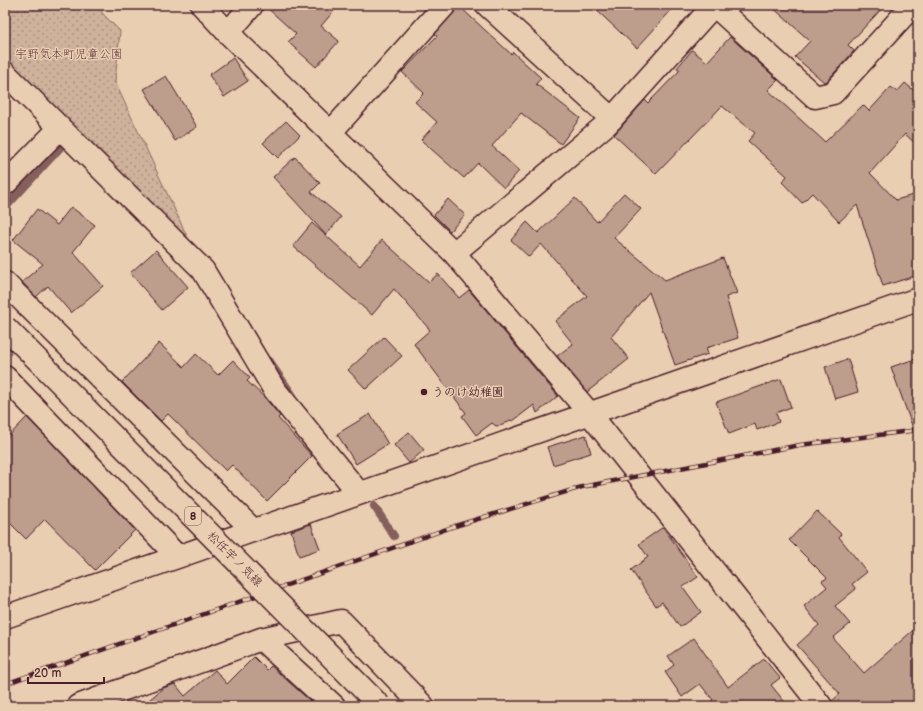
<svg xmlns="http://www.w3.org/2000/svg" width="923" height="711" viewBox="0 0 923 711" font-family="'Balsamiq Sans','Klee One',sans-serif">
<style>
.park{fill:url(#park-dots);stroke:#8c6863}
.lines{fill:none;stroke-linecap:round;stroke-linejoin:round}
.stream{stroke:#845f5c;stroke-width:8}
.building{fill:#bd9d8c;stroke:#4a1f2b}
.street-casing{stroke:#4a1f2b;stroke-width:25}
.secondary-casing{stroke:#4a1f2b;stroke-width:25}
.street{stroke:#eaceb1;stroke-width:22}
.secondary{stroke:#eaceb1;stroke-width:22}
.rail-casing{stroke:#4a1f2b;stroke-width:4.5}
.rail{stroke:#eaceb1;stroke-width:3;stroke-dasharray:9;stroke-linecap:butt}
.primary-bridge-casing{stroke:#4a1f2b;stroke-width:25;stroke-linecap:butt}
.primary-bridge{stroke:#eaceb1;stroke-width:22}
.poi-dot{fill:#4a1f2b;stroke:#eaceb1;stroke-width:1.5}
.labels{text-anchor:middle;stroke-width:3;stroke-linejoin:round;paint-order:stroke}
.shield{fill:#eaceb1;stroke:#7a5453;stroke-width:1}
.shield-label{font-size:11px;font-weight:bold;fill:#4a1f2b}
.park-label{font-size:12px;fill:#5e353c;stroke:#eaceb1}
.poi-label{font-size:12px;font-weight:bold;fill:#4a1f2b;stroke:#eaceb1;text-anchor:start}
.street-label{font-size:12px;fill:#4a1f2b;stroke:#eaceb1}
</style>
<defs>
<pattern id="park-dots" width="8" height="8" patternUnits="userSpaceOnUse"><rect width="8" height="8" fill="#cfb29b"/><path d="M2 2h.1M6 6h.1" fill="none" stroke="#aa907f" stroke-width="1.8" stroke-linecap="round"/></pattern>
</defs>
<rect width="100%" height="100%" fill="#eaceb1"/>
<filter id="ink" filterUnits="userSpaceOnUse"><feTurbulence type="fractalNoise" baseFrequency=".025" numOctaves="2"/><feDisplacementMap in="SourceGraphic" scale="8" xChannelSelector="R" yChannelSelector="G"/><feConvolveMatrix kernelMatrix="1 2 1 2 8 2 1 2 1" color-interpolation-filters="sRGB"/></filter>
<g filter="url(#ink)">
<path class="park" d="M5 5H101L102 13 120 31 115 82 194 251 5 58Z"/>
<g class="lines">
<path class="stream" d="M5 208 60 148
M269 361 292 394
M374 506 394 536"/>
</g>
<path class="building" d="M264 5H339L321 26 339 41 316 67 288 42 296 34Z
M591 5H676L637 48Z
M770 5H885L848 45 854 51 826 82H824L795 57 810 41Z
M459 6 511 54 513 52 541 78 536 84 580 118 561 144 521 113 492 146 519 171 504 188 478 163 464 178 421 140 437 122 415 102 424 93 402 72 437 36 435 34Z
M730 37 778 80 768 90 825 142 863 105 869 111 891 87 897 92 905 83 918 94V146L905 134 870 173 896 200 913 195 918 212V275L883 286 857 205 839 222 812 193 802 203 782 182 787 176 748 141 755 133 722 106 656 174 614 135 645 100 648 103 680 70 677 68 692 50 707 62Z
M233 58 248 81 224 97 209 75Z
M166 76 197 127 175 141 144 89Z
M286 121 300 135 278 158 263 143Z
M295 157 320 183 311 192 341 217 326 235 273 177Z
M624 193 641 209 614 238 665 280 723 258 737 293 726 297 738 338 706 348 708 354 675 365 649 292 611 337 629 359 587 392 557 356 573 344 555 321 587 296 541 244 529 257 511 240 527 222 538 233 575 198 597 222Z
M448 199 465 215 450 231 434 215Z
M71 207 95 225 73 252 103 286 71 313 48 286 36 297 22 282 43 264 13 240 37 209 57 225Z
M312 223 360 266 382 240 429 282 438 274 459 298 469 290 558 396 537 413 534 405 513 421 510 420 503 425 496 426 492 423 476 435 462 416 466 413 414 344 430 330 394 289 372 315 293 246Z
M156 250 188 287 162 310 130 273Z
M384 337 402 356 366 389 348 370Z
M159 343 184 367 196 354 218 375 233 360 250 378 247 381 265 398 280 416 278 418 312 456 267 501 232 465 226 471 168 414 161 421 122 382Z
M918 358V433L915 434 891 367Z
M848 359 858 392 835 399 825 367Z
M781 379 791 407 776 413 779 422 757 430 755 424 729 434 716 402Z
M370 414 388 444 356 464 337 434Z
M27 417 135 530 95 570 45 519 26 539 5 518V440Z
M409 432 424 450 409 463 394 445Z
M586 435 591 453 553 465 547 447Z
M817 511 841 534 839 537 867 572 852 584 856 589 835 606 850 624 833 638 864 673 918 626V706H833L832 701 840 694 797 645 819 625 804 606 827 587 822 581 827 578 789 540Z
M311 524 320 549 299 556 291 531Z
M663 527 698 577 683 587 701 612 680 627 662 602 656 606 631 570 648 557 639 544Z
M694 638 728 687 764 659 780 678 771 685 788 706H705L713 700 700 684 682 697 665 672 674 665 668 656Z
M254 657 267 670 271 666 316 706H142L163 688 175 684 185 696 215 670 227 684Z"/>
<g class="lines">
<defs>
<path id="street" d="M202 5 228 33 252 5
M487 5 612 119
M714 5 815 97 833 93 913 5
M228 33 454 253 590 414 821 706
M5 73 203 270 274 389 358 492
M330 133 445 5
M5 184 60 128
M454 253 608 123 714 5
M5 283 253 530
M5 377 177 556
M261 639 341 621 423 706
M78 706 261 639 334 706"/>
<path id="secondary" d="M5 617 918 299"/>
</defs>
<use href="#street" class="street-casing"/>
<use href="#secondary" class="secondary-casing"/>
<use href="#street" class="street"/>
<use href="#secondary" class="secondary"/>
<defs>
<path id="rail" d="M5 684 455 526 582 487 800 445 918 430"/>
</defs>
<use href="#rail" class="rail-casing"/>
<use href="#rail" class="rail"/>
<defs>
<path id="primary-bridge" d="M5 327 380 706"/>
</defs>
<use href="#primary-bridge" class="primary-bridge-casing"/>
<use href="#primary-bridge" class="primary-bridge"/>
</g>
</g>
<circle class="poi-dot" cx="424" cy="392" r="4"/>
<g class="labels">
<rect class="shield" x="185" y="507" width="16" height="18" rx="3"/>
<g class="shield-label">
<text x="193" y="520">8</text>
</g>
<g class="park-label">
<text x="69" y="58">宇野気本町児童公園</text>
</g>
<g class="poi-label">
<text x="432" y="396">うのけ幼稚園</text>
</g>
<g class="street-label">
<text transform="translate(235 559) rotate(45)" y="4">松任宇ノ気線</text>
</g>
</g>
<rect width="923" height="711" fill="none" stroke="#eaceb1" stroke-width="20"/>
<rect x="10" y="10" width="903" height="691" fill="none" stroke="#4a1f2b" stroke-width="1.5" filter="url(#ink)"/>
<path d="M28 677v6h76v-6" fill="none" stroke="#4a1f2b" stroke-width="2"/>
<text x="34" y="677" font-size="12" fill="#4a1f2b" stroke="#eaceb1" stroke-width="3" paint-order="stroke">20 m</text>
</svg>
